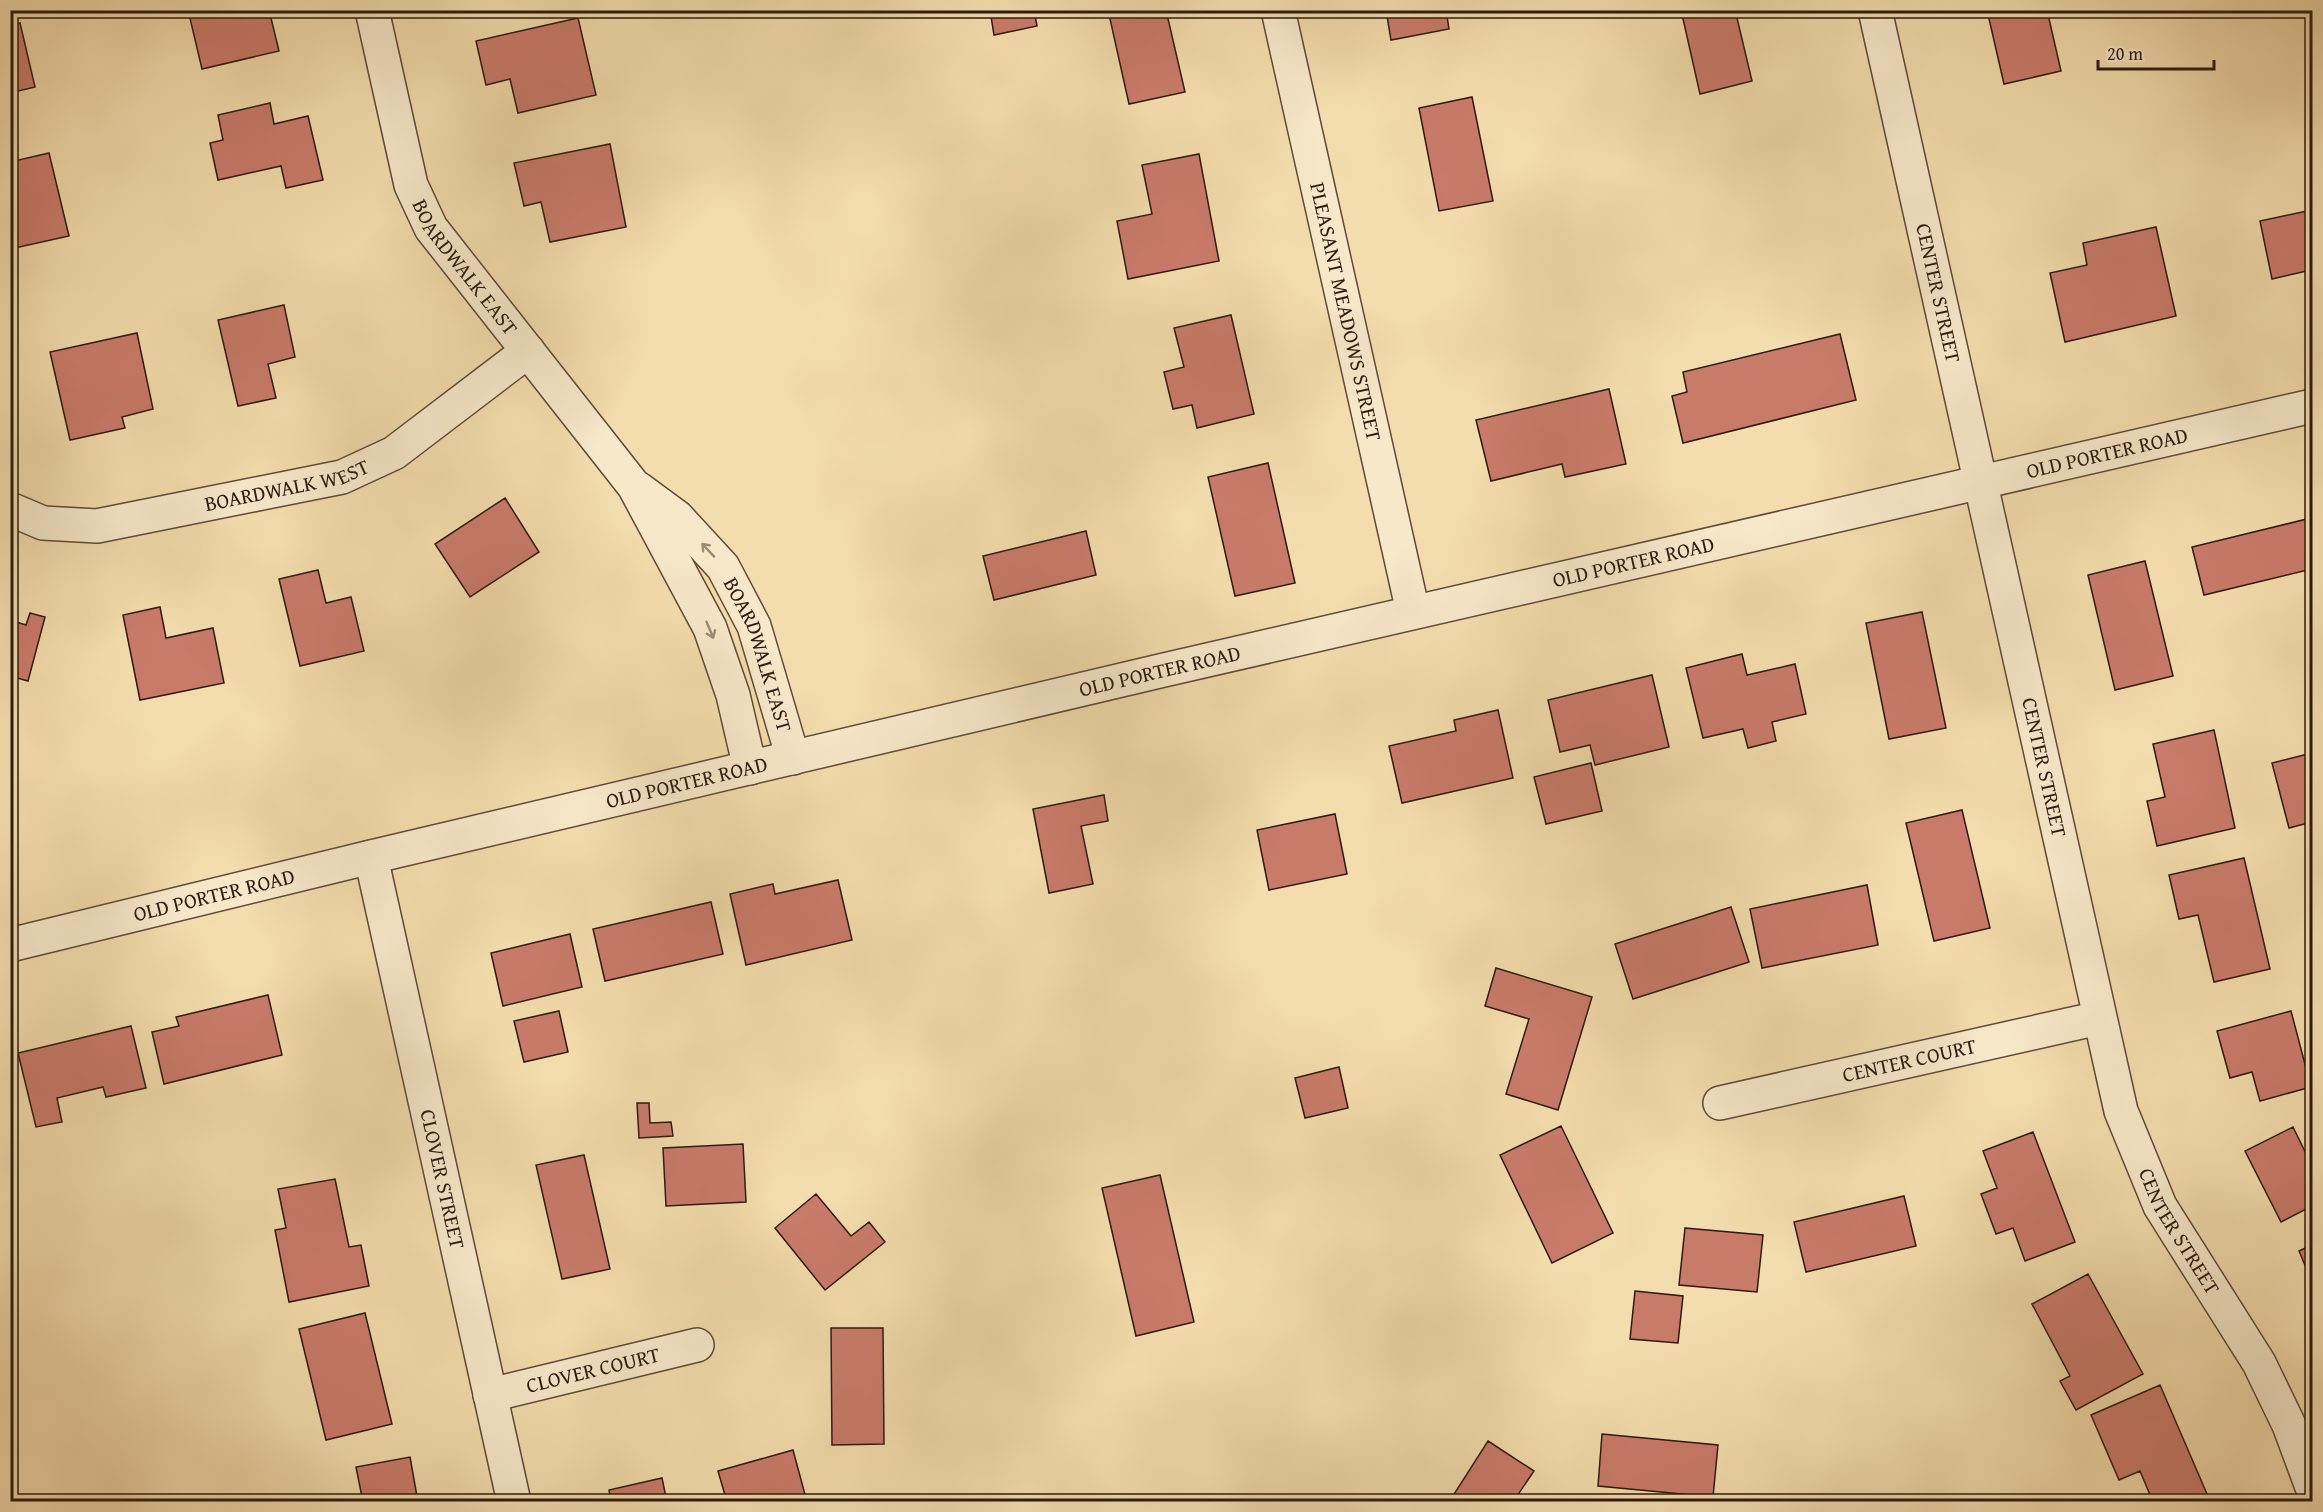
<svg xmlns="http://www.w3.org/2000/svg" width="2323" height="1512" viewBox="0 0 2323 1512" font-family="'Gentium Book Plus',serif">
<style>
.building{fill:#c97b6a;stroke:#2d1a11;stroke-width:1.5}
.lines{fill:none;stroke-linecap:round;stroke-linejoin:round}
.minor-casing{stroke:#5e4a38;stroke-width:36}
.minor{stroke:#f7e8ca;stroke-width:33}
.oneway{stroke:#9c8b77}
.labels{text-anchor:middle;stroke-width:4.5;stroke-linejoin:round;paint-order:stroke}
.street-label{font-size:21px;fill:#2d1a11;stroke:#f7e8ca}
</style>
<rect width="100%" height="100%" fill="#f3dcad"/>
<filter id="stains"><feTurbulence type="fractalNoise" baseFrequency=".00333" numOctaves="4"/><feColorMatrix values="0 0 0 0 .2 0 0 0 0 .09 0 0 0 0 .02 0 0 0 .5 -.17"/></filter>
<radialGradient id="worn" r=".72"><stop offset=".6" stop-color="#630" stop-opacity="0"/><stop offset="1" stop-color="#630" stop-opacity=".3"/></radialGradient>
<path class="building" d="M188 10H285L270 14 279 51 202 69Z
M990 10H1034L1037 26 994 35Z
M1108 10H1166L1185 92 1129 104Z
M1386 10H1446L1449 29 1391 40Z
M1681 10H1753V14L1737 18 1752 81 1700 94Z
M1987 10H2047L2061 71 2004 84Z
M578 18 596 95 518 113 510 79 486 85 476 41Z
M20 23 35 87 10 93V25Z
M1472 97 1493 201 1439 211 1419 108Z
M270 103 274 124 308 116 323 180 286 188 281 166 218 180 210 143 223 140 218 115Z
M610 144 626 227 550 242 541 202 524 206 514 163Z
M49 153 69 236 10 249V162Z
M1199 154 1219 261 1128 279 1117 221 1152 214 1142 165Z
M2312 210V277L2311 270 2272 279 2260 221Z
M2156 227 2176 316 2065 342 2050 273 2087 265 2083 243Z
M284 305 295 357 268 364 276 398 238 406 218 320Z
M1231 315 1254 414 1197 428 1192 405 1173 409 1164 372 1184 367 1174 328Z
M137 333 153 409 122 417 125 428 70 440 50 352Z
M1840 334 1856 400 1683 443 1672 396 1687 392 1683 372Z
M1609 389 1626 464 1565 477 1562 464 1491 481 1476 420Z
M1268 463 1295 583 1235 596 1208 477Z
M505 498 539 552 470 597 435 544Z
M2307 519 2312 541V569L2204 595 2192 547Z
M1086 531 1096 575 994 600 983 556Z
M2145 561 2173 676 2115 690 2088 575Z
M318 570 326 603 351 597 364 651 300 666 279 579Z
M160 607 166 638 213 628 224 683 140 700 123 615Z
M1922 612 1946 728 1889 739 1866 623Z
M30 613 45 617 28 681 10 676V620L26 625Z
M1742 654 1747 675 1795 664 1806 714 1772 722 1776 741 1748 748 1743 729 1703 738 1686 668Z
M1652 675 1669 747 1595 765 1590 745 1560 752 1548 700Z
M1498 710 1513 778 1402 803 1389 746 1456 731 1454 720Z
M2214 730 2235 828 2157 846 2147 801 2165 797 2153 744Z
M2312 753V822L2289 828 2272 763Z
M1591 763 1602 811 1546 824 1534 777Z
M1104 795 1108 821 1081 826 1093 884 1049 893 1033 809Z
M1962 810 1990 928 1934 941 1906 823Z
M1335 814 1347 874 1269 890 1257 830Z
M2244 858 2270 969 2214 982 2198 915 2179 919 2169 875Z
M838 880 852 940 746 965 730 894 773 884 775 894Z
M1867 885 1878 945 1762 968 1750 909Z
M711 902 723 954 605 981 593 929Z
M1731 907 1749 962 1633 999 1615 944Z
M570 934 582 987 503 1006 491 953Z
M1496 968 1592 997 1558 1110 1506 1094 1529 1019 1485 1006Z
M268 995 282 1055 164 1084 152 1032 179 1026 176 1017Z
M559 1011 568 1052 524 1062 514 1021Z
M2291 1011 2311 1087 2260 1101 2252 1072 2230 1078 2217 1031Z
M131 1026 146 1088 106 1097 103 1087 57 1098 62 1122 36 1127 18 1053Z
M1339 1067 1348 1108 1305 1118 1295 1078Z
M637 1103H649L650 1123 671 1122 673 1136 639 1138Z
M1561 1126 1613 1233 1552 1263 1500 1155Z
M2293 1127 2312 1166V1206L2281 1222 2245 1151Z
M2033 1132 2075 1242 2025 1261 2013 1228 1996 1234 1981 1194 1997 1188 1983 1151Z
M743 1144 746 1202 666 1206 663 1148Z
M584 1155 610 1269 562 1279 536 1165Z
M1160 1175 1194 1322 1136 1336 1102 1188Z
M335 1179 349 1247 361 1245 369 1286 289 1302 275 1230 286 1228 278 1189Z
M816 1194 851 1236 869 1222 885 1242 825 1290 775 1228Z
M1904 1196 1916 1246 1806 1272 1794 1222Z
M1685 1228 1763 1235 1757 1292 1679 1285Z
M2312 1245V1282L2299 1251Z
M2088 1274 2143 1374 2076 1410 2060 1381 2070 1376 2032 1304Z
M1635 1291 1683 1296 1678 1343 1630 1339Z
M365 1313 392 1424 326 1440 299 1329Z
M831 1328H883L884 1444 832 1445Z
M2160 1385 2207 1494 2190 1502H2153L2140 1471 2119 1480 2091 1415Z
M1602 1434 1718 1445 1713 1497 1598 1486Z
M1488 1441 1534 1471 1517 1496 1526 1502H1449Z
M793 1450 807 1502H727L718 1471Z
M410 1457 418 1502H363L356 1467Z
M662 1478 667 1502H611L609 1490Z"/>
<g class="lines">
<defs>
<g id="minor">
<path id="s1" d="M372 10 411 185 431 228 634 486 710 628 733 695 750 768"/>
<path id="s2" d="M1278 10 1413 612"/>
<path id="s3" d="M1875 10 2121 1111 2160 1206 2259 1363 2289 1425 2312 1487"/>
<path id="s4" d="M639 489 677 517 723 567 754 626 793 758"/>
<path id="s5" d="M10 509 43 523 97 526 342 477 394 453 528 351"/>
<path id="s6" d="M371 857 514 1502"/>
<path id="s7" d="M10 945 371 857 1164 670 2312 406"/>
<path id="s8" d="M1720 1103 2099 1018"/>
<path id="s9" d="M490 1395 697 1345"/>
</g>
</defs>
<use href="#minor" class="minor-casing"/>
<use href="#minor" class="minor"/>
</g>
<defs><path id="oneway-shaft" d="M-6 0H5M1.5-3L5.5 0L1.5 3" fill="none" stroke-width="1.6" stroke-linecap="round" stroke-linejoin="round" transform="scale(1.5)"/></defs>
<g class="oneway">
<use href="#oneway-shaft" transform="translate(708 550) rotate(-133)"/>
<use href="#oneway-shaft" transform="translate(710 630) rotate(67)"/>
</g>
<g class="labels">
<g class="street-label">
<text dy="7" stroke="none"><textPath href="#s1" startOffset="278">BOARDWALK EAST</textPath></text>
<text dy="7" stroke="none"><textPath href="#s3" startOffset="290">CENTER STREET</textPath></text>
<text dy="7" stroke="none"><textPath href="#s2" startOffset="309">PLEASANT MEADOWS STREET</textPath></text>
<text dy="7" stroke="none"><textPath href="#s7" startOffset="2154">OLD PORTER ROAD</textPath></text>
<text dy="7" stroke="none"><textPath href="#s5" startOffset="284">BOARDWALK WEST</textPath></text>
<text dy="7" stroke="none"><textPath href="#s7" startOffset="1668">OLD PORTER ROAD</textPath></text>
<text dy="7" stroke="none"><textPath href="#s4" startOffset="210">BOARDWALK EAST</textPath></text>
<text dy="7" stroke="none"><textPath href="#s7" startOffset="1182">OLD PORTER ROAD</textPath></text>
<text dy="7" stroke="none"><textPath href="#s3" startOffset="776">CENTER STREET</textPath></text>
<text dy="7" stroke="none"><textPath href="#s7" startOffset="696">OLD PORTER ROAD</textPath></text>
<text dy="7" stroke="none"><textPath href="#s7" startOffset="210">OLD PORTER ROAD</textPath></text>
<text dy="7" stroke="none"><textPath href="#s8" startOffset="194">CENTER COURT</textPath></text>
<text dy="7" stroke="none"><textPath href="#s6" startOffset="330">CLOVER STREET</textPath></text>
<text dy="7" stroke="none"><textPath href="#s3" startOffset="1262">CENTER STREET</textPath></text>
<text dy="7" stroke="none"><textPath href="#s9" startOffset="106">CLOVER COURT</textPath></text>
</g>
</g>
<rect width="2323" height="1512" fill="none" stroke="#f3dcad" stroke-width="36"/>
<rect x="12" y="12" width="2299" height="1488" fill="none" stroke="#2d1a11" stroke-width="3"/>
<rect x="18" y="18" width="2287" height="1476" fill="none" stroke="#2d1a11" stroke-width="1.5"/>
<path d="M2098 60v9h116v-9" fill="none" stroke="#2d1a11" stroke-width="3"/>
<text x="2107" y="60" font-size="18" fill="#2d1a11" stroke="#f7e8ca" stroke-width="4.5" paint-order="stroke">20 m</text>
<rect width="100%" height="100%" filter="url(#stains)"/>
<rect width="100%" height="100%" fill="url(#worn)"/>
</svg>
